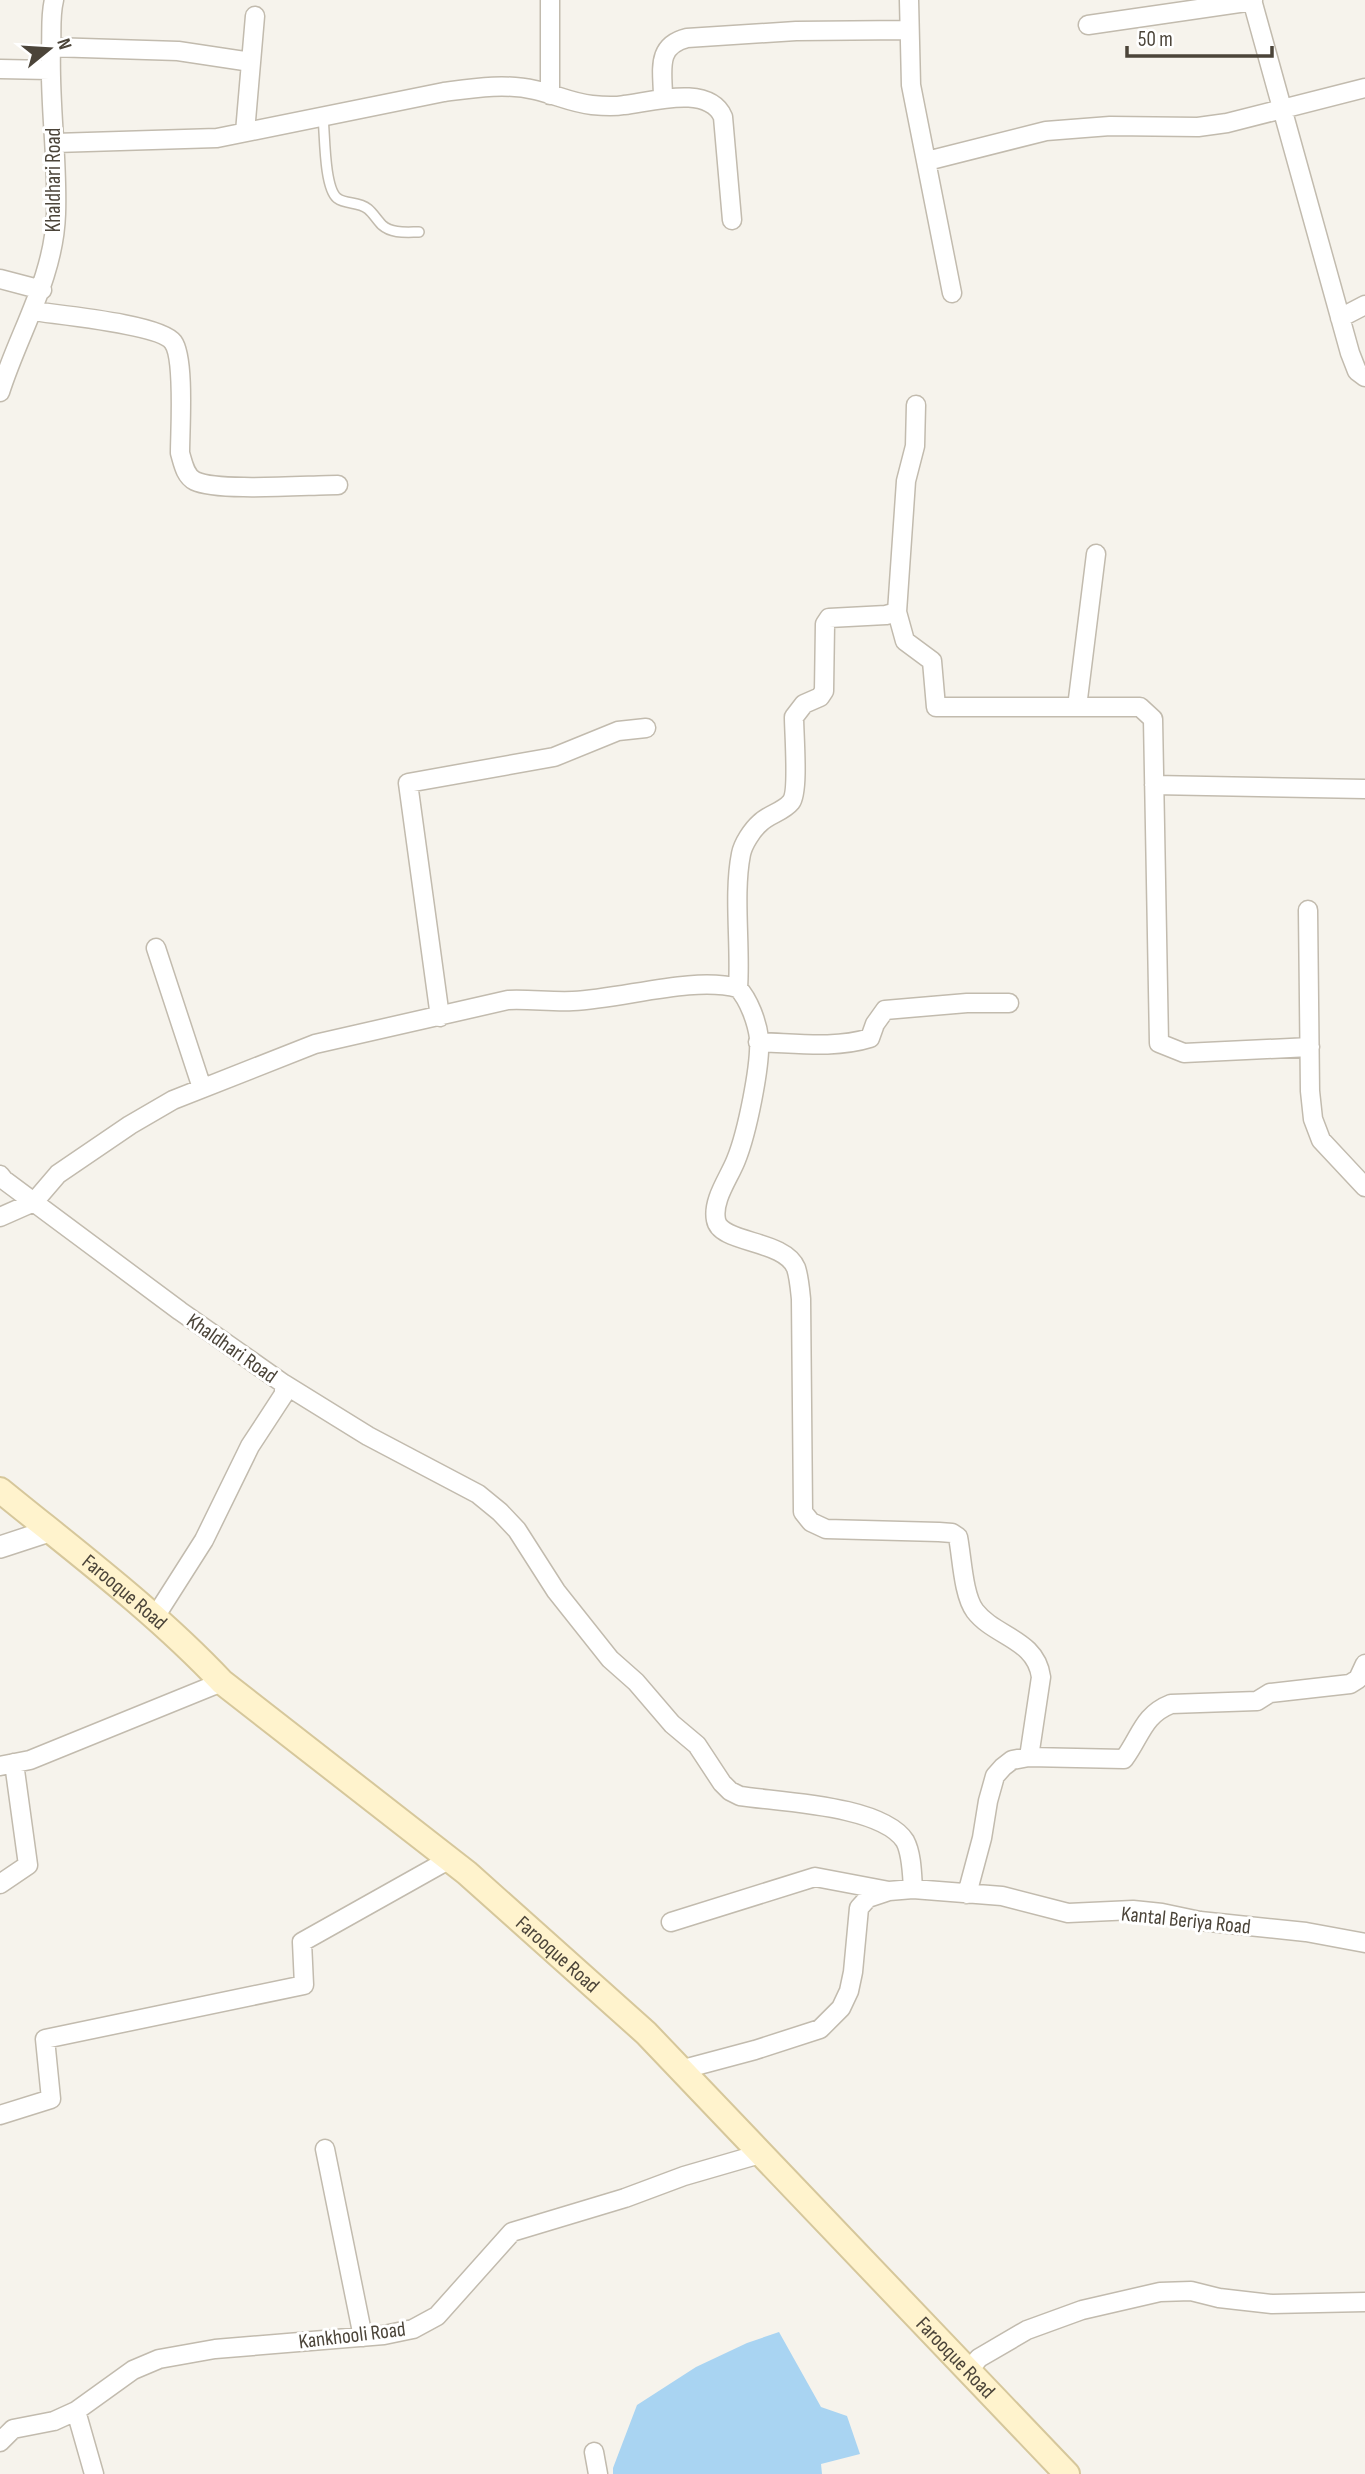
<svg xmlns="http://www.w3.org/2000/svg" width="1365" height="2474" viewBox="0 0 1365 2474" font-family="'Sofia Sans Condensed',sans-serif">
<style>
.water{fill:#a9d4f2}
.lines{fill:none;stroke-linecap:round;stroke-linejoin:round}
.service-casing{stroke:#c2bbae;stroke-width:12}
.minor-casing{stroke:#c2bbae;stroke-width:21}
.tertiary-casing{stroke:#c2bbae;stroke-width:24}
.secondary-casing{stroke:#d6c79b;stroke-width:28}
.service{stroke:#fff;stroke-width:9}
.minor{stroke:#fff;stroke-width:18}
.tertiary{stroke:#fff;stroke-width:21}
.secondary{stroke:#fff3cd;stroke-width:24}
.labels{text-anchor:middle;stroke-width:6;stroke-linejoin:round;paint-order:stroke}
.street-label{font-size:21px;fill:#4b4439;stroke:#fff}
</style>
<rect width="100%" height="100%" fill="#f6f3ec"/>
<path class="water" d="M779 2332 821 2407 847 2416 860 2454 821 2464 822 2474H613V2468L637 2405 696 2367 747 2343Z"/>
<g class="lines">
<defs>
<path id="service" d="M323 117C325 134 324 187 337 198 346 205 358 201 368 209 373 213 377 220 382 225 392 234 407 232 419 232"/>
<path id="minor" d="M909 0 911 85 952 293
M1252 0 1350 353 1357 371 1365 377
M1088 25 1253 1
M51 47 178 51 251 62
M0 69 50 70
M550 95V0
M663 98C663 71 655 46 687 38L796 31 908 30
M245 132 255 16
M55 143 217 138 444 92C474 88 505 83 535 90 554 94 572 103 592 105 602 106 613 107 624 105 651 102 709 84 723 117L732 220
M927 161 1046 131 1110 126 1198 127 1227 123 1365 88
M0 279 42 290
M33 311C58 315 160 324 173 342 185 358 180 430 180 453 183 463 185 476 195 481 218 492 308 485 338 485
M1340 318 1365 305
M0 392C19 332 54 278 56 214 58 158 49 103 51 48 52 32 50 16 54 0
M897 612 905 641 932 661 936 707H1140L1153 719 1159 1043 1184 1053 1310 1047
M1077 707 1096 554
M1154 785 1365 789
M1308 910 1310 1091 1313 1119 1321 1140 1365 1187
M156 948 202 1088
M738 988C741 947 733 894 741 854 743 844 752 830 760 823 769 814 783 812 791 802 799 792 794 734 794 717L804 704 820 697 824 691 825 624 829 618 886 615 897 612 906 481 915 446 916 405
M440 1017 408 783 554 757 618 731 646 728
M758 1042C795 1043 835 1049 870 1038L875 1024 885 1010 967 1003H1009
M0 1175 4 1180 180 1311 284 1384V1394L250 1446 204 1540 155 1617
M0 1217 34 1202 58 1174 130 1125 173 1100 315 1044 508 1000C530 999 551 1002 573 1001 623 999 692 976 738 988 749 1000 757 1022 759 1038 761 1065 747 1133 736 1160 729 1178 712 1200 716 1220 720 1244 784 1239 796 1268 799 1277 800 1289 801 1299L803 1512 811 1522 826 1529 939 1532 952 1533 958 1537C962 1557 963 1595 975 1611 995 1637 1036 1639 1041 1677L1029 1757
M284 1384 368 1436 478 1494 500 1512 517 1530 556 1591 610 1659 636 1682 672 1724 697 1745 722 1783 730 1791 740 1796C779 1802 882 1805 905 1841 912 1854 912 1875 913 1889
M0 1766 30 1760 222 1682
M0 1884 28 1865 14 1763
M967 1894 982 1838 988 1801 995 1776 1003 1767 1012 1760 1029 1757 1124 1759C1141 1736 1143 1715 1171 1704L1257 1701 1270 1693 1350 1684 1358 1679 1365 1664
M671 1922 815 1877 889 1891
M680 2070 755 2050 820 2029 841 2008 849 1991 853 1972 859 1908 868 1898 889 1891 913 1889 1002 1896 1068 1913 1133 1910 1162 1913 1200 1921 1306 1932 1365 1943
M0 2115 51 2099 45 2039 304 1985 302 1942 450 1859
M325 2149 363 2337
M969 2370 979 2358 1027 2330 1082 2310 1160 2292 1191 2291 1219 2298 1272 2304 1365 2302
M76 2411 94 2474
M0 2442 13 2429 54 2421 76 2411 133 2370 159 2359 215 2349 384 2335 413 2329 437 2316 512 2232 625 2198 684 2176 760 2154
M594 2452 598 2474"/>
<path id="tertiary" d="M0 1547 49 1531"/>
<g id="secondary">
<path id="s1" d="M0 1490C76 1552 155 1611 222 1682L467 1873 646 2033 1067 2474"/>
</g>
</defs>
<use href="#service" class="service-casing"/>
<use href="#minor" class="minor-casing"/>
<use href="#tertiary" class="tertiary-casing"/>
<use href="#secondary" class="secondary-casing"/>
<use href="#service" class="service"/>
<use href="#minor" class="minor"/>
<use href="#tertiary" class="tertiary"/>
<use href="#secondary" class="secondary"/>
</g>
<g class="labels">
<g class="street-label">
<text transform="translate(53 180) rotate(-90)" y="7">Khaldhari Road</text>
<text transform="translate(232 1348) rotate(35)" y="7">Khaldhari Road</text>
<text dy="7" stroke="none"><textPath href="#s1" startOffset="161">Farooque Road</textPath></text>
<text transform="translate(1186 1920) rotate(6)" y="7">Kantal Beriya Road</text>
<text dy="7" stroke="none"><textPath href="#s1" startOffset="726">Farooque Road</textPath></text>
<text transform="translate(352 2335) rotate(-7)" y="7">Kankhooli Road</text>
<text dy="7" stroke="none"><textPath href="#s1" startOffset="1293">Farooque Road</textPath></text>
</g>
</g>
<g transform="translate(49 49) rotate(72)" stroke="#ffffff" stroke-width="5" paint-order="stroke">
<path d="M0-5L12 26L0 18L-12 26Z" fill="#4b4439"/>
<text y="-10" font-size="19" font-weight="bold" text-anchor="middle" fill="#4b4439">N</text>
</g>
<path d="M1127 46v10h145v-10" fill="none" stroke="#4b4439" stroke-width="3.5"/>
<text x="1138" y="46" font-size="21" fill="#4b4439" stroke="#ffffff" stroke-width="5" paint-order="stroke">50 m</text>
</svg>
